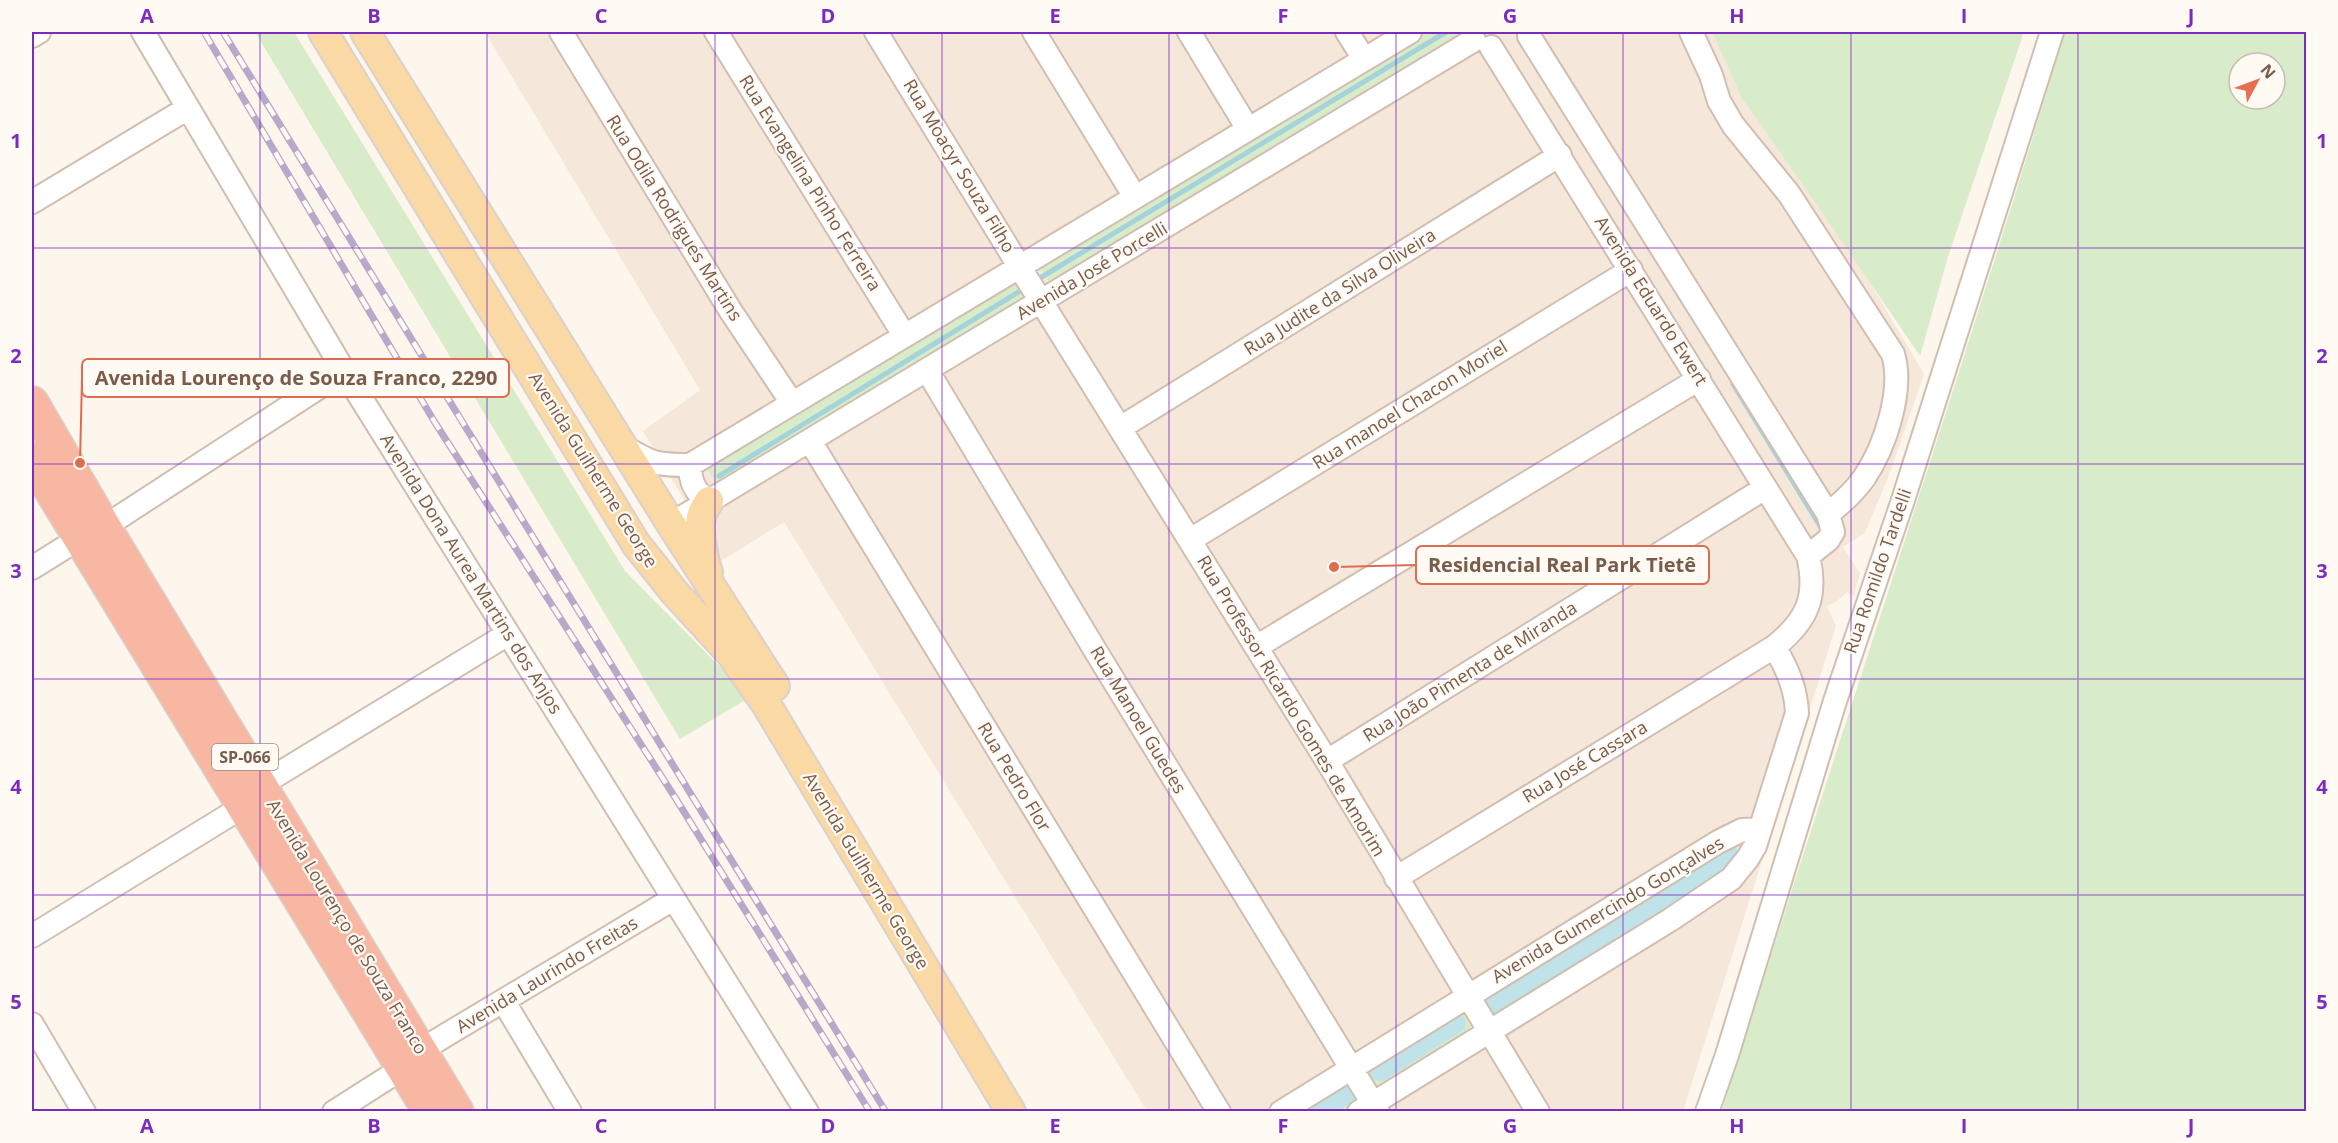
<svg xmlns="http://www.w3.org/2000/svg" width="2338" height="1143" viewBox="0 0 2338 1143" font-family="'Open Sans',sans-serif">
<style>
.residential{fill:#f5e8da}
.green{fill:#d8ecc9;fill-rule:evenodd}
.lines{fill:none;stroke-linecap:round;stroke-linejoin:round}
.stream{stroke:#a5d3da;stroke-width:5}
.canal{stroke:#bfe3e8;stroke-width:20}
.minor-casing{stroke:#d1beb0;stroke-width:26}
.major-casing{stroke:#dad1cd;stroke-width:32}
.highway-casing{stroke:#dad1cd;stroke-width:36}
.minor{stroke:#fff;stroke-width:22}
.major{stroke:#fbd9a5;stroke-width:28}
.highway{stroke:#f7b7a3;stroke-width:33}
.rail-casing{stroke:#b9a8c9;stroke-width:7}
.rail{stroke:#fffaf3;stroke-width:4.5;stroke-dasharray:14;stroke-linecap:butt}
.grid{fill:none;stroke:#7b2cbf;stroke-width:1.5;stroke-opacity:0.55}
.labels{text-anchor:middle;stroke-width:4.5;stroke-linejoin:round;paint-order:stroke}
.shield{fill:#fffaf3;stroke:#a28b7f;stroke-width:1.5}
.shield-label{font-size:16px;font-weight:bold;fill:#7a5c4d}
.street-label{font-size:18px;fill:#7a5c4d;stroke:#fffaf3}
.leader{fill:none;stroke:#dc6d51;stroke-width:2}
.callout-dot{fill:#dc6d51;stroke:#fffaf3;stroke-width:2}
.callout{fill:#fffaf3;stroke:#dc6d51;stroke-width:2}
.callout-label{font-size:20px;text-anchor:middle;font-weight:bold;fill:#7a5c4d}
.neatline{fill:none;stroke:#7b2cbf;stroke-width:2}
.grid-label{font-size:20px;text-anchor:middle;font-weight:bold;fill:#7b2cbf}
</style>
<rect width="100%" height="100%" fill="#fdf6ec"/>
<path class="residential" d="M485 32H1722L1924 374 1891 470 1865 533 1843 547 1860 573 1854 596 1847 592 1836 602 1827 606 1836 626 1683 1111H1147L784 522 721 561 643 431 700 390Z"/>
<path class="green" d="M255 32H294L625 571 730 677 747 699 680 739Z
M1424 32H1455L1459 38 1051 286 1038 265Z
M1712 32H2024L1948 257 1920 356 1815 202 1742 98Z
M2065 32H2306V1111H1722C1834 751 1956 393 2065 32ZM2239 63H2275V99H2239Z
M1017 274 1031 296 719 488 704 464Z
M1725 846 1733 848 1738 853V868L1493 1017 1482 997Z
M1458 1011C1467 1015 1470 1018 1471 1028L1467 1035 1380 1088 1372 1087 1366 1080V1066Z
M1345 1080 1358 1097C1344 1119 1313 1111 1291 1112Z"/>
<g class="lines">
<path class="stream" d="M1040 278 1446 32
M1733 384 1820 526
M719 476 1020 291"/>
<path class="canal" d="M1495 1003 1730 856
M1380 1071 1456 1023
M1318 1112 1349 1093"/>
<defs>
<path id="minor" d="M143 32 344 371 807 1112
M561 32 730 310 792 403
M716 32 904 335
M876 32 1019 266 1327 761 1538 1112
M1034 32 1135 197
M1189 32 1248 129
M1347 32 1364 59
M1691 32 1711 75 1719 101 1733 125 1789 194 1893 354C1904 390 1885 447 1864 478 1854 492 1842 503 1828 514
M32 36 39 32
M1491 47 1808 556
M32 202 188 108
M927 370 1095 650 1378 1112
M1120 428 1560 155
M810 441 1219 1112
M624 447C653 464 656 465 690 465
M690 465 1410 32
M690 465C690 482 695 493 709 501
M671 524 1474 40
M104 527 344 371
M1190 540 1631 270
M32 568 80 538
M1256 647 1699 379
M1327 761 1765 488
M262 784 508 634
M1396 878 1774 647C1807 621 1818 597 1808 556L1828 540 1833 532 1828 514 1529 36
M32 936 244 806
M504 1002 570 1112
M32 1024 84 1112
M421 1050 673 899
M334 1112 403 1068
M1281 1112 1718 842 1742 830 1760 829
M1359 1112 1670 920 1731 879 1748 858 1755 846 1797 713C1796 688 1787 667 1774 647
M1707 1112 1727 1055 1835 701 1903 500 2052 32"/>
<path id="major" d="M323 32 636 544 675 593 731 654 766 704 1011 1112
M365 32 671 524 775 686
M708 572C703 559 697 527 702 514 703 510 707 505 709 501"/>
<path id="highway" d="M32 403 104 527 457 1112
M32 459 430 1112"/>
</defs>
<use href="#minor" class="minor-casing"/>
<use href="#major" class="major-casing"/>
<use href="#highway" class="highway-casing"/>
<use href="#minor" class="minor"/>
<use href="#major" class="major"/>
<use href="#highway" class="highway"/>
<defs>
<path id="rail" d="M204 32 434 421 676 799 870 1112
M223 32 886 1112"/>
</defs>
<use href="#rail" class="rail-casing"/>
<use href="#rail" class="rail"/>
</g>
<path class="grid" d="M260 32V1112M487 32V1112M715 32V1112M942 32V1112M1169 32V1112M1396 32V1112M1623 32V1112M1851 32V1112M2078 32V1112M32 248H2306M32 464H2306M32 679H2306M32 895H2306"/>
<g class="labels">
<rect class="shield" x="212" y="744" width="66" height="26" rx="4.5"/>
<g class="shield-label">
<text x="245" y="763">SP-066</text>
</g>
<g class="street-label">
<text transform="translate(959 166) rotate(59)" y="6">Rua Moacyr Souza Filho</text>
<text transform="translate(810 183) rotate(58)" y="6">Rua Evangelina Pinho Ferreira</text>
<text transform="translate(674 218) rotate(58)" y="6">Rua Odila Rodrigues Martins</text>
<text transform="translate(1092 271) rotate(-31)" y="6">Avenida José Porcelli</text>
<text transform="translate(1340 292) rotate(-32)" y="6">Rua Judite da Silva Oliveira</text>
<text transform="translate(1651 301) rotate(58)" y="6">Avenida Eduardo Ewert</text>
<text transform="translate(1410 405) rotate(-32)" y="6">Rua manoel Chacon Moriel</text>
<text transform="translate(593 470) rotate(58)" y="6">Avenida Guilherme George</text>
<text transform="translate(1878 571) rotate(-71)" y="6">Rua Romildo Tardelli</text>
<text transform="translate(471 574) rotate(58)" y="6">Avenida Dona Aurea Martins dos Anjos</text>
<text transform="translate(1470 672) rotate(-32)" y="6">Rua João Pimenta de Miranda</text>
<text transform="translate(1291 706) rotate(59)" y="6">Rua Professor Ricardo Gomes de Amorim</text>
<text transform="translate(1138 720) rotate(59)" y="6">Rua Manoel Guedes</text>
<text transform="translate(1585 762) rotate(-31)" y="6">Rua José Cassara</text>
<text transform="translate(1014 777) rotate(59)" y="6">Rua Pedro Flor</text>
<text transform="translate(866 871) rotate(59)" y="6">Avenida Guilherme George</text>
<text transform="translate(1608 910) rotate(-31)" y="6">Avenida Gumercindo Gonçalves</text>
<text transform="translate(347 927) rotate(59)" y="6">Avenida Lourenço de Souza Franco</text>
<text transform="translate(547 975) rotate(-31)" y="6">Avenida Laurindo Freitas</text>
</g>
</g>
<path class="leader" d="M80 463L82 378M1334 567L1416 565"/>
<g class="callout-dot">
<circle cx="80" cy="463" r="6"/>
<circle cx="1334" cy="567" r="6"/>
</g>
<g class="callout">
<rect x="82" y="359" width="427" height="38" rx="6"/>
<rect x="1416" y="546" width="293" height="38" rx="6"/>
</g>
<g class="callout-label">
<text x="296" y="385">Avenida Lourenço de Souza Franco, 2290</text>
<text x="1562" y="572">Residencial Real Park Tietê</text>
</g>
<rect width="2338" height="1143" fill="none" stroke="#fffaf3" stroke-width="66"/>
<g transform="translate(2257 81) rotate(49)"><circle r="28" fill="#fffaf3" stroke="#cabbb1" stroke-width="1.5"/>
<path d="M0-4.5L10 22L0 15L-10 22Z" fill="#e76f51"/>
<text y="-9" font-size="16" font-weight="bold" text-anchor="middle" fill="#7a5c4d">N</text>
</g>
<rect x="33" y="33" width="2272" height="1077" class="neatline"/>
<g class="grid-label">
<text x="147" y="23">A</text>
<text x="374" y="23">B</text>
<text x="601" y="23">C</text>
<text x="828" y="23">D</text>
<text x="1055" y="23">E</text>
<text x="1283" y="23">F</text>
<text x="1510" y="23">G</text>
<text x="1737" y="23">H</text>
<text x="1964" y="23">I</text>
<text x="2191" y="23">J</text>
<text x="16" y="148">1</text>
<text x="2322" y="148">1</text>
<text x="16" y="363">2</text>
<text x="2322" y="363">2</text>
<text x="16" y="578">3</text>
<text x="2322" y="578">3</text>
<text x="16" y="794">4</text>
<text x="2322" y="794">4</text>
<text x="16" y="1009">5</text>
<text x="2322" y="1009">5</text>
<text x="147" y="1133">A</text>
<text x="374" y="1133">B</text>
<text x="601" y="1133">C</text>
<text x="828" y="1133">D</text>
<text x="1055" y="1133">E</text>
<text x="1283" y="1133">F</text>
<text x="1510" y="1133">G</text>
<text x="1737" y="1133">H</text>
<text x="1964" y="1133">I</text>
<text x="2191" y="1133">J</text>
</g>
</svg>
